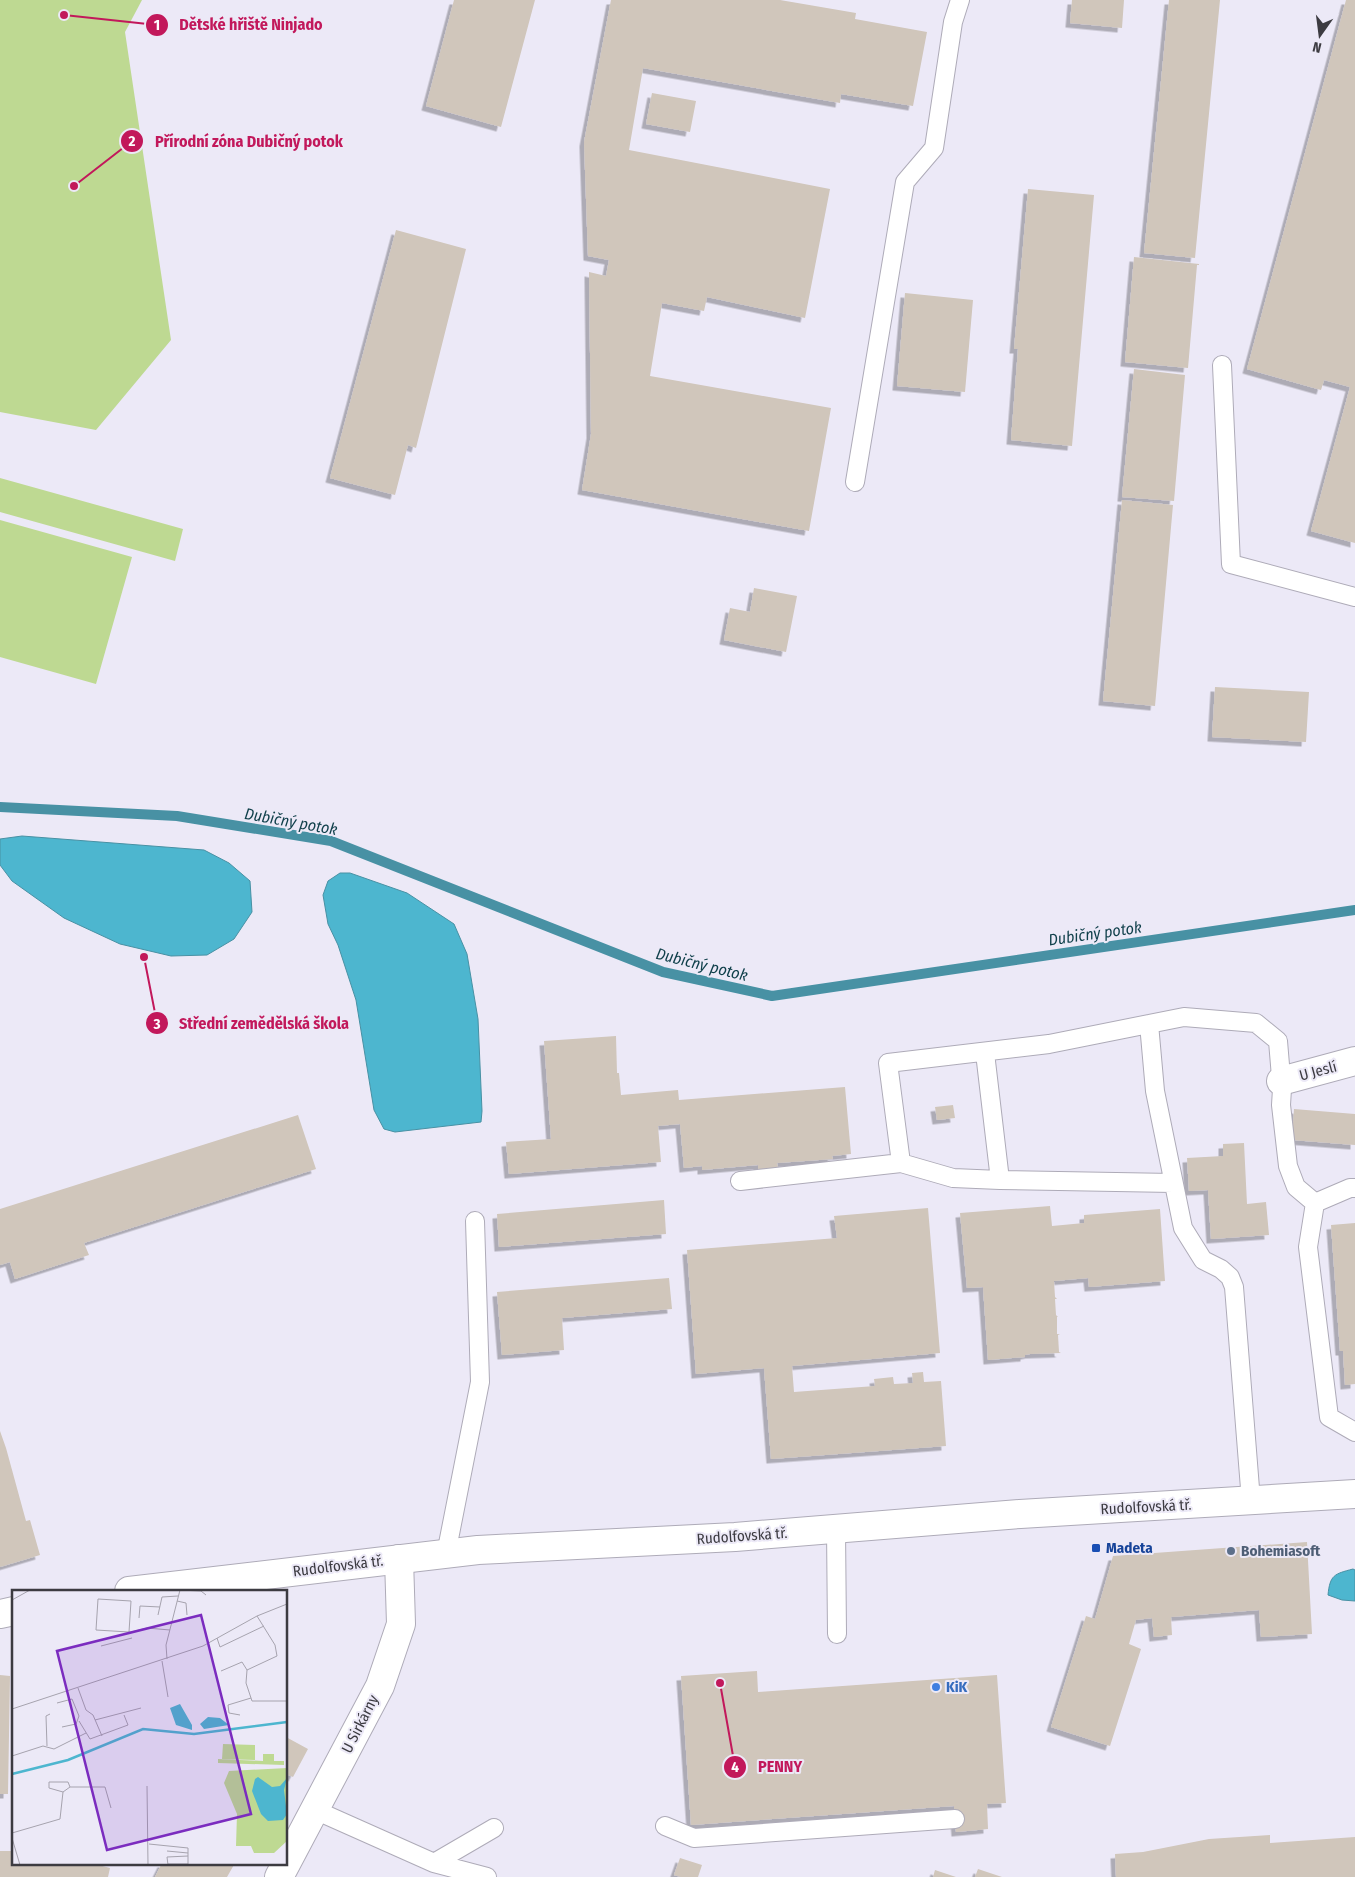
<svg xmlns="http://www.w3.org/2000/svg" width="1355" height="1877" viewBox="0 0 1355 1877" font-family="'Fira Sans Condensed',sans-serif">
  <style>
    .green { fill: #bed992 }
    .water { fill: #4db6cf; stroke: #4891a4 }
    .lines { fill: none; stroke-linecap: round; stroke-linejoin: round }
    .stream { stroke: #4891a4; stroke-width: 10 }
    .building { fill: #d0c6bb; filter: url(#shadow) }
    .lane-casing { stroke: #aeabb8; stroke-width: 20 }
    .street-casing { stroke: #aeabb8; stroke-width: 30 }
    .secondary-casing { stroke: #aeabb8; stroke-width: 30 }
    .lane { stroke: #fff; stroke-width: 18 }
    .street { stroke: #fff; stroke-width: 28 }
    .secondary { stroke: #fff; stroke-width: 28 }
    .transit-dot { fill: #1a4fb4; stroke: #ece9f7; stroke-width: 2 }
    .service-dot { fill: #5c6f8a; stroke: #ece9f7; stroke-width: 2 }
    .shop-dot { fill: #3f7fe0; stroke: #ece9f7; stroke-width: 2 }
    .labels { text-anchor: middle; stroke-width: 4; stroke-linejoin: round; paint-order: stroke }
    .street-label { font-size: 15px; fill: #3c3b41; stroke: #ece9f7 }
    .transit-label { font-size: 15px; font-weight: bold; fill: #164399; stroke: #ece9f7; text-anchor: start }
    .service-label { font-size: 15px; font-weight: bold; fill: #4e5e75; stroke: #ece9f7; text-anchor: start }
    .shop-label { font-size: 15px; font-weight: bold; fill: #366cbe; stroke: #ece9f7; text-anchor: start }
    .water-label { font-size: 16px; font-style: italic; fill: #0f3f4a; stroke: #ece9f7 }
    .inset-river { fill: none; stroke: #4db6cf; stroke-width: 2.5 }
    .inset-road { fill: none; stroke: #a6a3ae; stroke-width: 1 }
    .view { fill: #7b2cbf; fill-opacity: 0.15; stroke: #7b2cbf; stroke-width: 2.5 }
    .inset-edge { fill: none; stroke: #3c3b41; stroke-width: 2.5 }
    .leader { fill: none; stroke: #c2185b; stroke-width: 2 }
    .callout-dot { fill: #c2185b; stroke: #ece9f7; stroke-width: 2 }
    .mark-label { font-size: 15px; text-anchor: middle; font-weight: bold; fill: #fff }
    .callout-label { font-size: 16px; text-anchor: middle; font-weight: bold; fill: #c2185b; stroke: #ece9f7; stroke-width: 4; stroke-linejoin: round; paint-order: stroke }
  </style>
  <defs>
    <filter id="shadow"><feDropShadow dx="-4.5" dy="4.5" stdDeviation="0" flood-color="#0004"/></filter>
  </defs>
  <rect width="100%" height="100%" fill="#ece9f7"/>
  <path class="green" d="M0 0H142L125 32 171 340 96 430 0 412Z
    M0 478 183 529 175 561 0 512Z
    M0 520 132 557 96 684 0 657Z"/>
  <path class="water" d="M22 836 204 850 229 863 250 881 252 912 234 939 207 955 171 956 120 944 64 918 12 881 0 865V839Z
    M340 873H350L407 893 454 924 467 954 478 1019 482 1111 481 1122 395 1132 384 1129 374 1110 356 1000 338 945 328 924 323 895 328 881Z
    M1353 1569 1355 1570V1601L1342 1600 1328 1595C1330 1575 1334 1574 1353 1569Z"/>
  <g class="lines">
    <path class="stream" d="M0 807 177 816 331 841 663 972 772 996 1355 910"/>
  </g>
  <path class="building" d="M454 0H535L501 127 426 106Z
    M611 0H780L856 13 855 19 927 32 913 106 841 94 840 103 643 68 629 150 830 189 805 318 707 297 704 311 662 303 650 376 831 408 809 531 582 490 591 434 589 272 606 276 609 260 588 256 584 142Z
    M1072 0H1124L1122 28 1070 23Z
    M1169 0H1220L1195 258 1144 253Z
    M1346 0H1355V543L1311 531 1350 387 1324 380 1321 390 1247 369Z
    M652 93 696 101 690 132 646 124Z
    M1028 189 1094 195 1072 446 1011 440 1018 349H1014Z
    M396 230 466 249 416 448 408 445 395 495 330 478Z
    M1134 257 1199 264V265H1197L1188 368 1125 362Z
    M905 293 973 300 965 392 897 386Z
    M1134 369 1185 375 1174 501 1122 497Z
    M1122 500 1173 505 1155 706 1103 701Z
    M754 588 797 596 786 652 724 640 730 608 750 612Z
    M1215 687 1309 692 1306 742 1212 737Z
    M616 1036 617 1073H619L621 1095 678 1090 679 1100 845 1087 851 1154 832 1156 833 1159 777 1163 778 1168 758 1169V1165L702 1170V1166L684 1168 680 1124 658 1126 661 1162 509 1174 506 1142 551 1139 544 1041Z
    M953 1105 955 1118 937 1120 935 1107Z
    M1294 1109 1355 1114V1145L1292 1140Z
    M298 1115 316 1169 84 1243 89 1255 15 1279 10 1262 0 1265V1209Z
    M1244 1143 1247 1204 1266 1202 1269 1235 1211 1239 1208 1190 1189 1191 1187 1158 1223 1156V1144Z
    M664 1200 666 1234 499 1247 497 1214Z
    M1050 1206 1052 1226 1084 1223V1215L1160 1209 1165 1281 1089 1287 1088 1278 1054 1281 1055 1297 1057 1299H1055L1056 1315 1058 1317H1057V1334H1060L1058 1335 1059 1352 1061 1353 1030 1354 1025 1355V1357L988 1360 983 1287 967 1288 960 1213Z
    M928 1208 940 1353 792 1366 794 1392 875 1386 874 1379 893 1377 894 1384 913 1383 912 1373 923 1372 924 1382 941 1381 946 1446 771 1459 764 1368 696 1374 687 1250 837 1238 834 1216Z
    M1355 1223V1384L1345 1385 1343 1351H1340L1331 1225Z
    M669 1278 672 1309 562 1318 564 1350 502 1355 497 1292Z
    M0 1431 6 1448 26 1521 30 1520 40 1555 0 1567Z
    M1307 1542 1312 1634 1261 1637 1259 1610 1171 1617 1172 1635 1154 1637 1152 1618 1136 1620 1129 1644 1141 1649 1110 1746 1051 1727 1086 1616 1095 1619 1113 1556Z
    M757 1671 758 1692 997 1675 1006 1803 987 1804 988 1829 956 1832 954 1806 691 1825 681 1676Z
    M0 1675 10 1676 8 1794H0Z
    M286 1737 308 1749 293 1777 286 1774Z
    M1270 1835V1843L1355 1837V1877H1116L1115 1854 1143 1852 1209 1839Z
    M0 1851H14V1863H91L110 1868 108 1877H0Z
    M680 1858 702 1865 698 1877H681L674 1875Z
    M162 1863H235L227 1877H155Z
    M978 1869 1002 1877H975Z
    M935 1870 956 1877H933Z"/>
  <g class="lines">
    <defs>
      <path id="lane" d="M1222 365 1231 564 1355 597
        M855 482 905 182 934 148 953 22 960 0
        M1149 1024 1155 1091 1183 1228 1203 1260 1221 1269 1230 1277 1234 1287 1251 1501
        M985 1053 1000 1180
        M901 1163 888 1063 1049 1044 1184 1017 1256 1023 1278 1041 1282 1089 1281 1105 1288 1166 1296 1187 1315 1203
        M740 1181 901 1163 953 1178 1000 1180 1173 1183
        M1355 1188H1350L1315 1203 1308 1247 1329 1417 1355 1432
        M836 1529 837 1634
        M446 1554 480 1382 475 1221
        M315 1810 434 1863 487 1877
        M665 1826 694 1838 955 1819
        M434 1863 494 1828"/>
      <path id="street" d="M1281 1081 1355 1061
        M279 1877 380 1686 401 1624 399 1559"/>
      <path id="secondary" d="M129 1591 478 1550 735 1537 1020 1514 1355 1494
        M0 1614 14 1611"/>
    </defs>
    <use href="#lane" class="lane-casing"/>
    <use href="#street" class="street-casing"/>
    <use href="#secondary" class="secondary-casing"/>
    <use href="#lane" class="lane"/>
    <use href="#street" class="street"/>
    <use href="#secondary" class="secondary"/>
  </g>
  <rect class="transit-dot" x="1091" y="1543" width="10" height="10" rx="2.5"/>
  <circle class="service-dot" cx="1231" cy="1551" r="5"/>
  <circle class="shop-dot" cx="936" cy="1687" r="5"/>
  <g class="labels">
    <g class="street-label">
      <text transform="translate(1318 1071) rotate(-15)" y="5">U Jeslí</text>
      <text transform="translate(1146 1507) rotate(-3)" y="5">Rudolfovská tř.</text>
      <text transform="translate(742 1536) rotate(-4)" y="5">Rudolfovská tř.</text>
      <text transform="translate(338 1566) rotate(-7)" y="5">Rudolfovská tř.</text>
      <text transform="translate(360 1724) rotate(-63)" y="5">U Sirkárny</text>
    </g>
    <g class="transit-label">
      <text x="1106" y="1553">Madeta</text>
    </g>
    <g class="service-label">
      <text x="1241" y="1556">Bohemiasoft</text>
    </g>
    <g class="shop-label">
      <text x="946" y="1692">KiK</text>
    </g>
    <g class="water-label">
      <text transform="translate(291 821) rotate(10)" y="6">Dubičný potok</text>
      <text transform="translate(1095 933) rotate(-8)" y="6">Dubičný potok</text>
      <text transform="translate(702 964) rotate(14)" y="6">Dubičný potok</text>
    </g>
  </g>
  <g transform="translate(12 1590)">
    <rect width="275" height="275" fill="#ece9f7"/>
    <path d="M211 154 243 155V170L210 169ZM251 164H262V171H272V175L206 173V169L251 171ZM275 178V251L262 263H242L239 256H224L225 224 212 193 217 181Z" fill="#bed992"/>
    <path d="M168 114 180 135V140L164 135 158 118ZM196 127 208 128 217 135 192 139 188 134ZM246 187 260 197 268 196 275 188 272 200 275 224 271 230 256 231 249 224 240 201 243 189Z" fill="#4db6cf"/>
    <path class="inset-river" d="M0 184 56 170 131 139 182 144 275 132"/>
    <path class="inset-road" d="M168 0 189 1 194 5M0 10 18 0M165 11 174 13 175 25M146 25 150 7 166 6M127 28 128 16 148 17M117 42 119 11 86 9 84 40 117 42H119L135 38 158 40M205 48 208 57 252 36M89 56 120 48M155 69 154 55 168 0M150 71 156 107M235 80 234 93 240 111H275M209 81 230 72 235 80 265 66 263 55 245 26M66 98 74 120 81 125 90 146M45 113 60 109 67 126 64 134 50 137M0 119 191 56 245 26 275 14M228 125 217 123 216 115 239 108M83 130 129 118M67 131 78 149 116 135 112 125M35 156 34 126 38 124M0 166 31 156 42 159 74 143M135 196 136 275M51 202 37 198V192H56L58 197M0 243 48 229 51 202 58 197H93L99 218M0 248 8 275M137 254 176 258V275M155 261 176 263M156 274H176M156 275 155 267 176 266"/>
    <path class="view" d="M189 25 239 224 95 260 45 61Z"/>
    <rect width="275" height="275" class="inset-edge"/>
  </g>
  <path class="leader" d="M64 15L157 25M74 186L132 141M144 957L157 1023M720 1683L735 1767"/>
  <g class="callout-dot">
    <circle cx="64" cy="15" r="5"/>
    <circle cx="74" cy="186" r="5"/>
    <circle cx="144" cy="957" r="5"/>
    <circle cx="720" cy="1683" r="5"/>
    <circle cx="157" cy="25" r="12"/>
    <circle cx="132" cy="141" r="12"/>
    <circle cx="157" cy="1023" r="12"/>
    <circle cx="735" cy="1767" r="12"/>
  </g>
  <g class="mark-label">
    <text x="157" y="30">1</text>
    <text x="132" y="146">2</text>
    <text x="157" y="1029">3</text>
    <text x="735" y="1772">4</text>
  </g>
  <g class="callout-label">
    <text x="251" y="30">Dětské hřiště Ninjado</text>
    <text x="249" y="147">Přírodní zóna Dubičný potok</text>
    <text x="264" y="1029">Střední zemědělská škola</text>
    <text x="780" y="1772">PENNY</text>
  </g>
  <g transform="translate(1320 35) rotate(194)" stroke="#ece9f7" stroke-width="4" paint-order="stroke">
  <path d="M0-4L9 19L0 12L-9 19Z" fill="#3c3b41"/>
  <text y="-8" font-size="14" font-weight="bold" text-anchor="middle" fill="#3c3b41">N</text>
  </g>
</svg>
